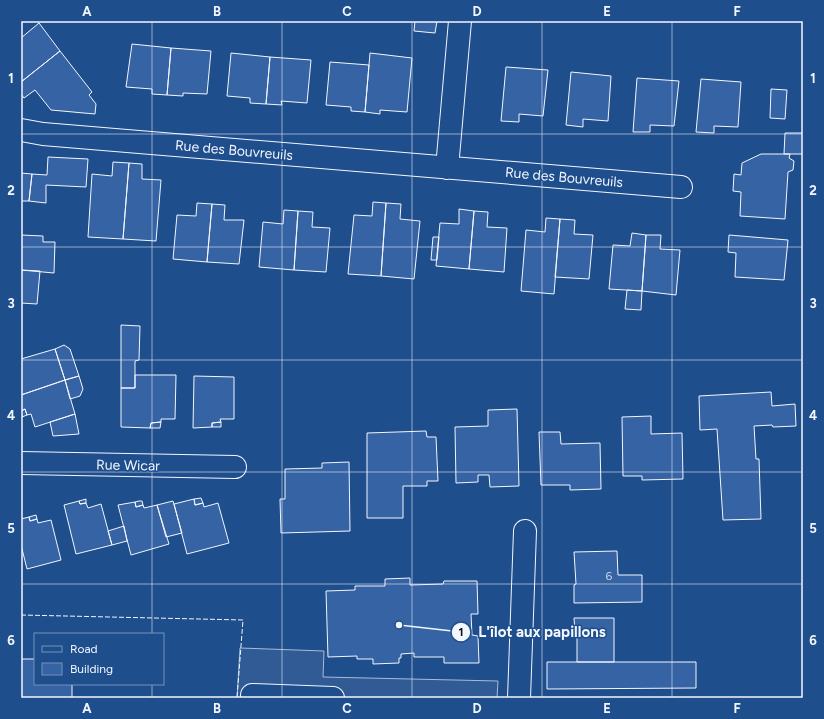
<svg xmlns="http://www.w3.org/2000/svg" width="824" height="719" viewBox="0 0 824 719" font-family="Figtree,sans-serif">
  <style>
    .parking { fill: #305b95; stroke: #a8bbd7 }
    .building { fill: #3563a3; stroke: #f2f6ff }
    .lines { fill: none; stroke-linecap: round; stroke-linejoin: round }
    .minor-casing { stroke: #f2f6ff; stroke-width: 24 }
    .minor { stroke: #1f4e8c; stroke-width: 22 }
    .fence { stroke: #f2f6ff; stroke-width: 1; stroke-dasharray: 5 2; stroke-linecap: butt }
    .grid { fill: none; stroke: #f2f6ff; stroke-width: 1; stroke-opacity: 0.55 }
    .labels { text-anchor: middle; stroke-width: 3; stroke-linejoin: round; paint-order: stroke }
    .number-label { font-size: 12px; fill: #c3d1e8 }
    .street-label { font-size: 14px; fill: #f2f6ff; stroke: #1f4e8c }
    .leader { fill: none; stroke: #f2f6ff; stroke-width: 1.5 }
    .callout-dot { fill: #f2f6ff; stroke: #1f4e8c; stroke-width: 1.5 }
    .mark-label { font-size: 12px; text-anchor: middle; font-weight: bold; fill: #111 }
    .callout-label { font-size: 15px; text-anchor: middle; font-weight: bold; fill: #f2f6ff; stroke: #1f4e8c; stroke-width: 3; stroke-linejoin: round; paint-order: stroke }
    .neatline { fill: none; stroke: #f2f6ff; stroke-width: 1.5 }
    .grid-label { font-size: 13px; text-anchor: middle; font-weight: bold; fill: #f2f6ff }
  </style>
  <rect width="100%" height="100%" fill="#1f4e8c"/>
  <path class="parking" d="M240 648 324 651 323 677 498 681 497 698H237Z"/>
  <path class="building" d="M415 21H437L435 33 414 31Z
    M39 23 60 51 21 82V38Z
    M132 44 171 48 167 95 152 94V89L126 87Z
    M171 48 211 51 207 94 183 93V96L167 95Z
    M60 51 92 92 89 95 96 104 95 114 51 110 35 90 24 98 21 94V82Z
    M231 53 270 57 266 104 250 103V98L227 96Z
    M370 53 412 58 407 112 380 110V114L365 112Z
    M270 57 311 60 307 103 281 101 282 105 266 104Z
    M330 62 369 65 365 112 351 111V107L326 105Z
    M506 67 548 70 543 116 519 114V122L501 121Z
    M571 72 611 76 608 121 583 119V127L566 125Z
    M637 78 679 81 674 126 650 125V132H633Z
    M701 79 741 82 738 127 714 126V133L696 132Z
    M771 89 787 90 785 119 770 118Z
    M785 133H803V154H784Z
    M761 154H790L789 158 794 161 793 170 788 172 785 219 740 216 741 192 733 191 734 174 741 175 742 163Z
    M48 157 88 159 86 187 46 185V203L29 201 32 174 47 175Z
    M113 162 129 163 123 239 88 237 92 174 112 176Z
    M129 163 142 164V179L161 180 156 241 123 239Z
    M21 173 32 174 29 201H21Z
    M373 202 386 203 381 276 348 274 354 215 372 216Z
    M197 203 212 204 207 262 173 259 177 215 196 216Z
    M386 203 401 204 400 219 420 221 414 279 381 276Z
    M212 204 225 205 224 220H244L239 264 207 262Z
    M459 209 474 211 469 269 436 266 440 223 459 224Z
    M284 210 298 211 294 270 259 267 263 222 283 224Z
    M298 211 313 212 312 227 330 228 326 272 294 270Z
    M474 211 488 212 487 227 507 228 504 272 469 269Z
    M546 218 560 219 554 294 521 291 526 230 545 232Z
    M560 219 575 220 574 234 593 235 589 279 555 277Z
    M632 233 646 235 642 291 609 289 613 245 630 246Z
    M21 235 43 236V242H55L54 273 21 270Z
    M646 235H661L660 249 680 250 676 295 642 291Z
    M729 235 788 240 784 280 735 277 736 253 728 252Z
    M433 237H439L437 260H431Z
    M21 270 40 271 37 304 21 303Z
    M627 290 642 291 641 310 625 309Z
    M121 325 140 326 139 360 135 361V388H121Z
    M64 345 70 349 79 376 65 380 55 349Z
    M55 349 65 380 21 395V359Z
    M135 375H176L175 419H161V422L151 423 150 428 121 427V388H135Z
    M79 376 83 389 80 396 70 399 65 380Z
    M194 376 234 377V419H220L221 422 212 423V427L193 428Z
    M65 380 75 414 35 427 31 414 27 415 25 409 21 411V395Z
    M771 392 772 406 795 404 796 426 773 427 772 425 754 426 756 459H759L761 519 723 520 717 429 700 430 699 396Z
    M25 409 27 415 22 417 21 411Z
    M517 409 519 486 490 487 489 475H478V482L456 483 455 427 488 426V410Z
    M75 414 79 434 53 436 50 422Z
    M651 416V434L682 433 683 479 642 480V476H623L622 417Z
    M161 422 160 428H150L151 423Z
    M221 422V427H212V423Z
    M426 431 427 437H436L438 481H427V486H403V518H367V433Z
    M539 432H560L561 444 600 443 601 489 570 490V485H541Z
    M349 462 350 531 281 533 280 499H285V469L322 468V463Z
    M201 498 203 503 195 505 194 499Z
    M86 499V503L80 504 79 501Z
    M194 499 195 505 203 503 204 507 218 503 229 543 187 554 174 504Z
    M79 501 80 504 86 503 88 508 101 504 112 545 76 554 64 505Z
    M139 501H142L143 505 136 507 135 502Z
    M173 501 182 533 166 537 157 505Z
    M135 502 136 507 143 505 144 508 157 505 169 544 131 555 118 505Z
    M36 515 37 519 30 521 29 517Z
    M29 517 30 521 37 519 38 523 51 520 61 560 27 569 21 545V519Z
    M124 526 127 541 112 545 108 531Z
    M617 551 618 575H642V602L574 603V585L576 584 574 552Z
    M410 578V585L443 584 444 581H477L478 614H471L472 635 478 636 479 663H444V657H414V653L401 654V658H399V663L373 664V659H357V656L328 657 326 591 355 590V586H385V579Z
    M574 618H614V662H577V632H575Z
    M21 659H35V684H72V698H21Z
    M547 662H696V688L547 689Z"/>
  <g class="lines">
    <defs>
      <path id="minor" d="M21 130 43 134 681 187
        M447 168 460 21
        M21 463 235 467
        M252 695 333 698
        M519 698 525 531"/>
    </defs>
    <use href="#minor" class="minor-casing"/>
    <use href="#minor" class="minor"/>
    <path class="fence" d="M21 615 243 620 237 698"/>
  </g>
  <path class="grid" d="M152 21V634M282 21V698M412 21V698M542 21V698M672 21V698M21 134H803M21 247H803M21 360H803M21 472H803M21 584H803M152 684V698"/>
  <g class="labels">
    <g class="number-label">
      <text x="609" y="580">6</text>
    </g>
    <g class="street-label">
      <text transform="translate(234 150) rotate(5)" y="5">Rue des Bouvreuils</text>
      <text transform="translate(564 177) rotate(5)" y="5">Rue des Bouvreuils</text>
      <text transform="translate(128 465) rotate(1)" y="5">Rue Wicar</text>
    </g>
  </g>
  <path class="leader" d="M399 625L461 632"/>
  <g class="callout-dot">
    <circle cx="399" cy="625" r="4"/>
    <circle cx="461" cy="632" r="10"/>
  </g>
  <g class="mark-label">
    <text x="461" y="636">1</text>
  </g>
  <g class="callout-label">
    <text x="542" y="637">L'îlot aux papillons</text>
  </g>
  <rect width="824" height="719" fill="none" stroke="#1f4e8c" stroke-width="44"/>
  <rect x="34" y="633" width="130" height="52" fill="#1f4e8c" stroke="#7391ba"/>
  <rect x="42" y="646" width="20" height="6" fill="#1f4e8c" stroke="#7391ba"/>
  <text x="70" y="653" font-size="12" fill="#f2f6ff">Road</text>
  <rect x="42" y="663" width="20" height="12" fill="#3563a3" stroke="#7391ba"/>
  <text x="70" y="673" font-size="12" fill="#f2f6ff">Building</text>
  <rect x="22" y="22" width="780" height="675" class="neatline"/>
  <g class="grid-label">
    <text x="87" y="16">A</text>
    <text x="217" y="16">B</text>
    <text x="347" y="16">C</text>
    <text x="477" y="16">D</text>
    <text x="607" y="16">E</text>
    <text x="737" y="16">F</text>
    <text x="11" y="83">1</text>
    <text x="813" y="83">1</text>
    <text x="11" y="195">2</text>
    <text x="813" y="195">2</text>
    <text x="11" y="308">3</text>
    <text x="813" y="308">3</text>
    <text x="11" y="420">4</text>
    <text x="813" y="420">4</text>
    <text x="11" y="533">5</text>
    <text x="813" y="533">5</text>
    <text x="11" y="645">6</text>
    <text x="813" y="645">6</text>
    <text x="87" y="713">A</text>
    <text x="217" y="713">B</text>
    <text x="347" y="713">C</text>
    <text x="477" y="713">D</text>
    <text x="607" y="713">E</text>
    <text x="737" y="713">F</text>
  </g>
</svg>
